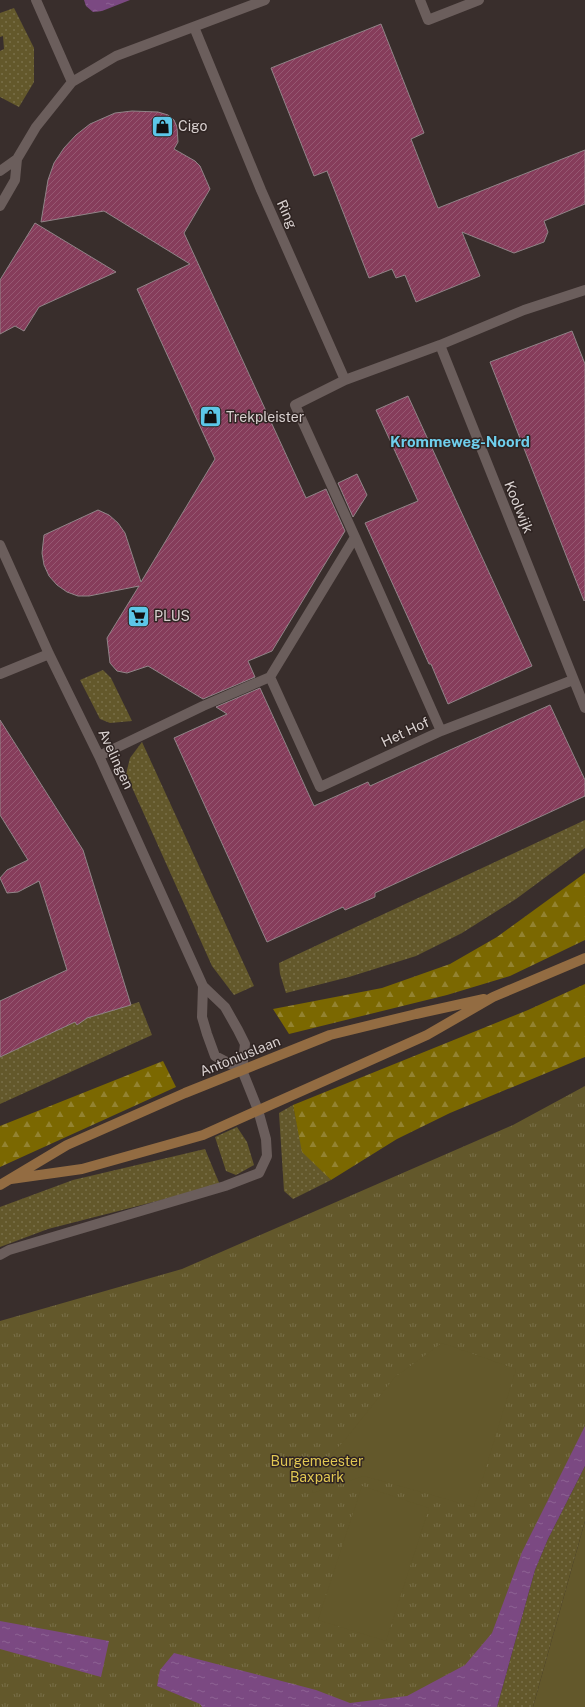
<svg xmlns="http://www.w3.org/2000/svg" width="585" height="1707" viewBox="0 0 585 1707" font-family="'Public Sans',sans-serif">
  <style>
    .grass { fill: url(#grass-dots) }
    .forest { fill: url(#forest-firs) }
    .park { fill: url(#park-tufts) }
    .pitch { fill: #63582b }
    .water { fill: url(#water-ripples) }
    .building { fill: url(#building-hatch); stroke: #918488 }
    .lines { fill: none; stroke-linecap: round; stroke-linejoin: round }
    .lane { stroke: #6b5e5c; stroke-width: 10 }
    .street { stroke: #6b5e5c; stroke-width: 10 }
    .secondary { stroke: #936c42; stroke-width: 10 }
    .labels { text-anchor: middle; stroke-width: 3; stroke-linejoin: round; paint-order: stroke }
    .poi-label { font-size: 14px; fill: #d9d1d0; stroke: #2f2422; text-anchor: start }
    .street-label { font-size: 14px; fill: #d9d1d0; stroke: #2f2422 }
    .park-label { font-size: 14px; fill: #e1c753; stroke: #2f2422 }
    .neighbourhood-label { font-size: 15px; font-weight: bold; fill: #6fcfed; stroke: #2f2422 }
  </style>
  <defs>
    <pattern id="grass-dots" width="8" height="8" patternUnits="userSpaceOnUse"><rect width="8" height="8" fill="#63582b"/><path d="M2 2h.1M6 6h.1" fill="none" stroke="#796f49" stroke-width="1.8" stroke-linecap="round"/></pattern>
    <pattern id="forest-firs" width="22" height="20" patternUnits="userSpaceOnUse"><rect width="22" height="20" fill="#7b6801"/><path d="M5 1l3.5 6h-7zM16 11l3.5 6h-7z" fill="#938331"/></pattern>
    <pattern id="park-tufts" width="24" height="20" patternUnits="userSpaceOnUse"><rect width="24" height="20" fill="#63582b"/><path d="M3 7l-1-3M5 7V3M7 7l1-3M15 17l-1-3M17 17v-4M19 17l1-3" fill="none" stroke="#796f49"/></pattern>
    <pattern id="water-ripples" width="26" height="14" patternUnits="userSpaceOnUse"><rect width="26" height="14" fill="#7b4982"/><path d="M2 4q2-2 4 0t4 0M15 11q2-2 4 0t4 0" fill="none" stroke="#8d6293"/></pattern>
    <pattern id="building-hatch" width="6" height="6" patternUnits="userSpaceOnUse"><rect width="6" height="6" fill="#863d5b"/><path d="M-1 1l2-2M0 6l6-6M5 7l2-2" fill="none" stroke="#965872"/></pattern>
  </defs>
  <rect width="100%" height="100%" fill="#392e2c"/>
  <path class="grass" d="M14 8 34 48V82L19 107 0 97V51L4 49 3 36 0 37V13Z
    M103 670 111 678 132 721 110 723 100 719 80 680Z
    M142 742 254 986 234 995 212 966 126 774 130 758Z
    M585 820V848L516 899 462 933 416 956 349 977 286 993 280 974 279 963Z
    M139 1002 152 1035 0 1104V1057L75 1022 77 1025 79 1024 78 1021Z
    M293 1105 303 1152 331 1180 293 1199 284 1191 279 1113Z
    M237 1127 247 1142 254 1165 236 1175 226 1171 215 1137Z
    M205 1149 220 1185 48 1229 0 1247V1207L73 1180Z
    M585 1466V1521L533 1707H497L535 1570 548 1539Z"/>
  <path class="forest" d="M585 873V940L510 976 447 995 289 1034 273 1009 382 988 450 964 497 937Z
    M585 984V1057L450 1113 397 1139 331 1180 302 1152 293 1105 528 1010Z
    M163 1061 176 1087 0 1167V1126Z"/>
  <path class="park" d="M585 1086V1435L479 1707H0V1321L182 1269 513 1125Z"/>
  <path class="pitch" d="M442 1343 516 1369 474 1507 364 1476 313 1493 305 1472 318 1468 344 1441 395 1377Z
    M362 1486 429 1508 386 1641 318 1620Z
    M585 1521V1707H533Z"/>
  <path class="water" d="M84 0H130L102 11 93 12 86 6Z
    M585 1426V1466L548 1539 535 1570 497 1707H202L200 1704 157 1686 160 1670 174 1653 316 1690 350 1703 407 1696 465 1665 492 1633 522 1552Z
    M0 1621 109 1641 101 1677 0 1649Z"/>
  <path class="building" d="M381 24 424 133 411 139 438 208 585 150V204L544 221 548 232 544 242 514 253 462 232 480 276 416 302 405 275 396 278 392 269 369 278 327 171 314 176 271 68Z
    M132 111 158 112 168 115 174 120 177 127 178 142 174 149 195 161 200 166 210 189 184 233 306 498 326 489 345 531 272 651 248 661 255 677 203 699 148 666 127 673 117 671 110 663 107 638 139 586 89 596H78L67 592 57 585 49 576 44 565 42 553 44 535 98 510 109 515 118 523 125 533 141 582 215 459 137 289 190 264 104 211 41 222 48 180 54 163 64 148 76 135 90 124 115 113Z
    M35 223 116 272 39 307 24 331 15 326 0 334V280Z
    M572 331 585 364V600L584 601 490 362Z
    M408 396 532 666 448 704 431 664H429L365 523 418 501 376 410Z
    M357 474 367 495 353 517 338 483Z
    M260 688 314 806 368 782 370 786 550 705 585 780V796L375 893V897L345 910 343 907 267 942 174 738 227 714 216 707Z
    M0 720 83 850 131 1005 87 1018 77 1025 75 1022 0 1057V1001L67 970 39 881 18 892 7 893 0 878 7 870 28 860 0 815Z"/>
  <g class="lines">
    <path class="lane" d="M420 0 428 20 479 0
      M0 1255 9 1250 225 1186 259 1173 267 1156 266 1139 258 1110"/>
    <path class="street" d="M36 0 72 82
      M194 27 261 190 345 380 440 345 524 310 585 290
      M0 171 17 159
      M0 206 15 180 17 159 36 127 72 82 116 56 265 0
      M440 345 585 708
      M0 545 49 654 99 756 203 986 225 1007 238 1030 245 1044 242 1070 258 1110
      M0 674 49 654
      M270 677 320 787 441 731 355 537
      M441 731 573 680
      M99 756 203 706 270 677 355 537 295 405 345 380
      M203 986 202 1017 207 1034 215 1056 242 1070"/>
    <path class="secondary" d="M11 1179 82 1169 203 1135 427 1035 493 997 585 958
      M0 1185 67 1145 185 1093 330 1035 416 1014 484 999"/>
  </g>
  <defs>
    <symbol id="shop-square" viewBox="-11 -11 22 22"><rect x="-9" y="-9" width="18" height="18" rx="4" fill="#5cc7e8" stroke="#2f2422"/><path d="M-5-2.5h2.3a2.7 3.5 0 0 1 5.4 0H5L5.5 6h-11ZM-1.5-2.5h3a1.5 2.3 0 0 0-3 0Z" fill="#111"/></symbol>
    <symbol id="supermarket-square" viewBox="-11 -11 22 22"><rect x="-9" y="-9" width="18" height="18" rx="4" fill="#5cc7e8" stroke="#2f2422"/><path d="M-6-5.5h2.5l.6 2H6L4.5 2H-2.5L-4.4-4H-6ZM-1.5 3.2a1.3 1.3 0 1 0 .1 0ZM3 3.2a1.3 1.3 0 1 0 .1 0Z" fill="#111"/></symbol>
  </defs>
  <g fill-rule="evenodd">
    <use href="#shop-square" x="150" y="114" width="25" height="25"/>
    <use href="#shop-square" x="198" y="404" width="25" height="25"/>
    <use href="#supermarket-square" x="126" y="604" width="25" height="25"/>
  </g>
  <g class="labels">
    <g class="poi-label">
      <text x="178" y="131">Cigo</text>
      <text x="226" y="422">Trekpleister</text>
      <text x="154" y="621">PLUS</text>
    </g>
    <g class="street-label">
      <text transform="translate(287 214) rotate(66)" y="5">Ring</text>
      <text transform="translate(519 507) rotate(68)" y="5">Koolwijk</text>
      <text transform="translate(405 732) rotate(-25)" y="5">Het Hof</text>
      <text transform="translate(116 759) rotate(65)" y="5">Avelingen</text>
      <text transform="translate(240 1056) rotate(-22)" y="5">Antoniuslaan</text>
    </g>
    <g class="park-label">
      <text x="317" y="1466">Burgemeester<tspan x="317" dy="16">Baxpark</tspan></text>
    </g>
    <g class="neighbourhood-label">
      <text x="460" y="447">Krommeweg-Noord</text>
    </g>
  </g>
</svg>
